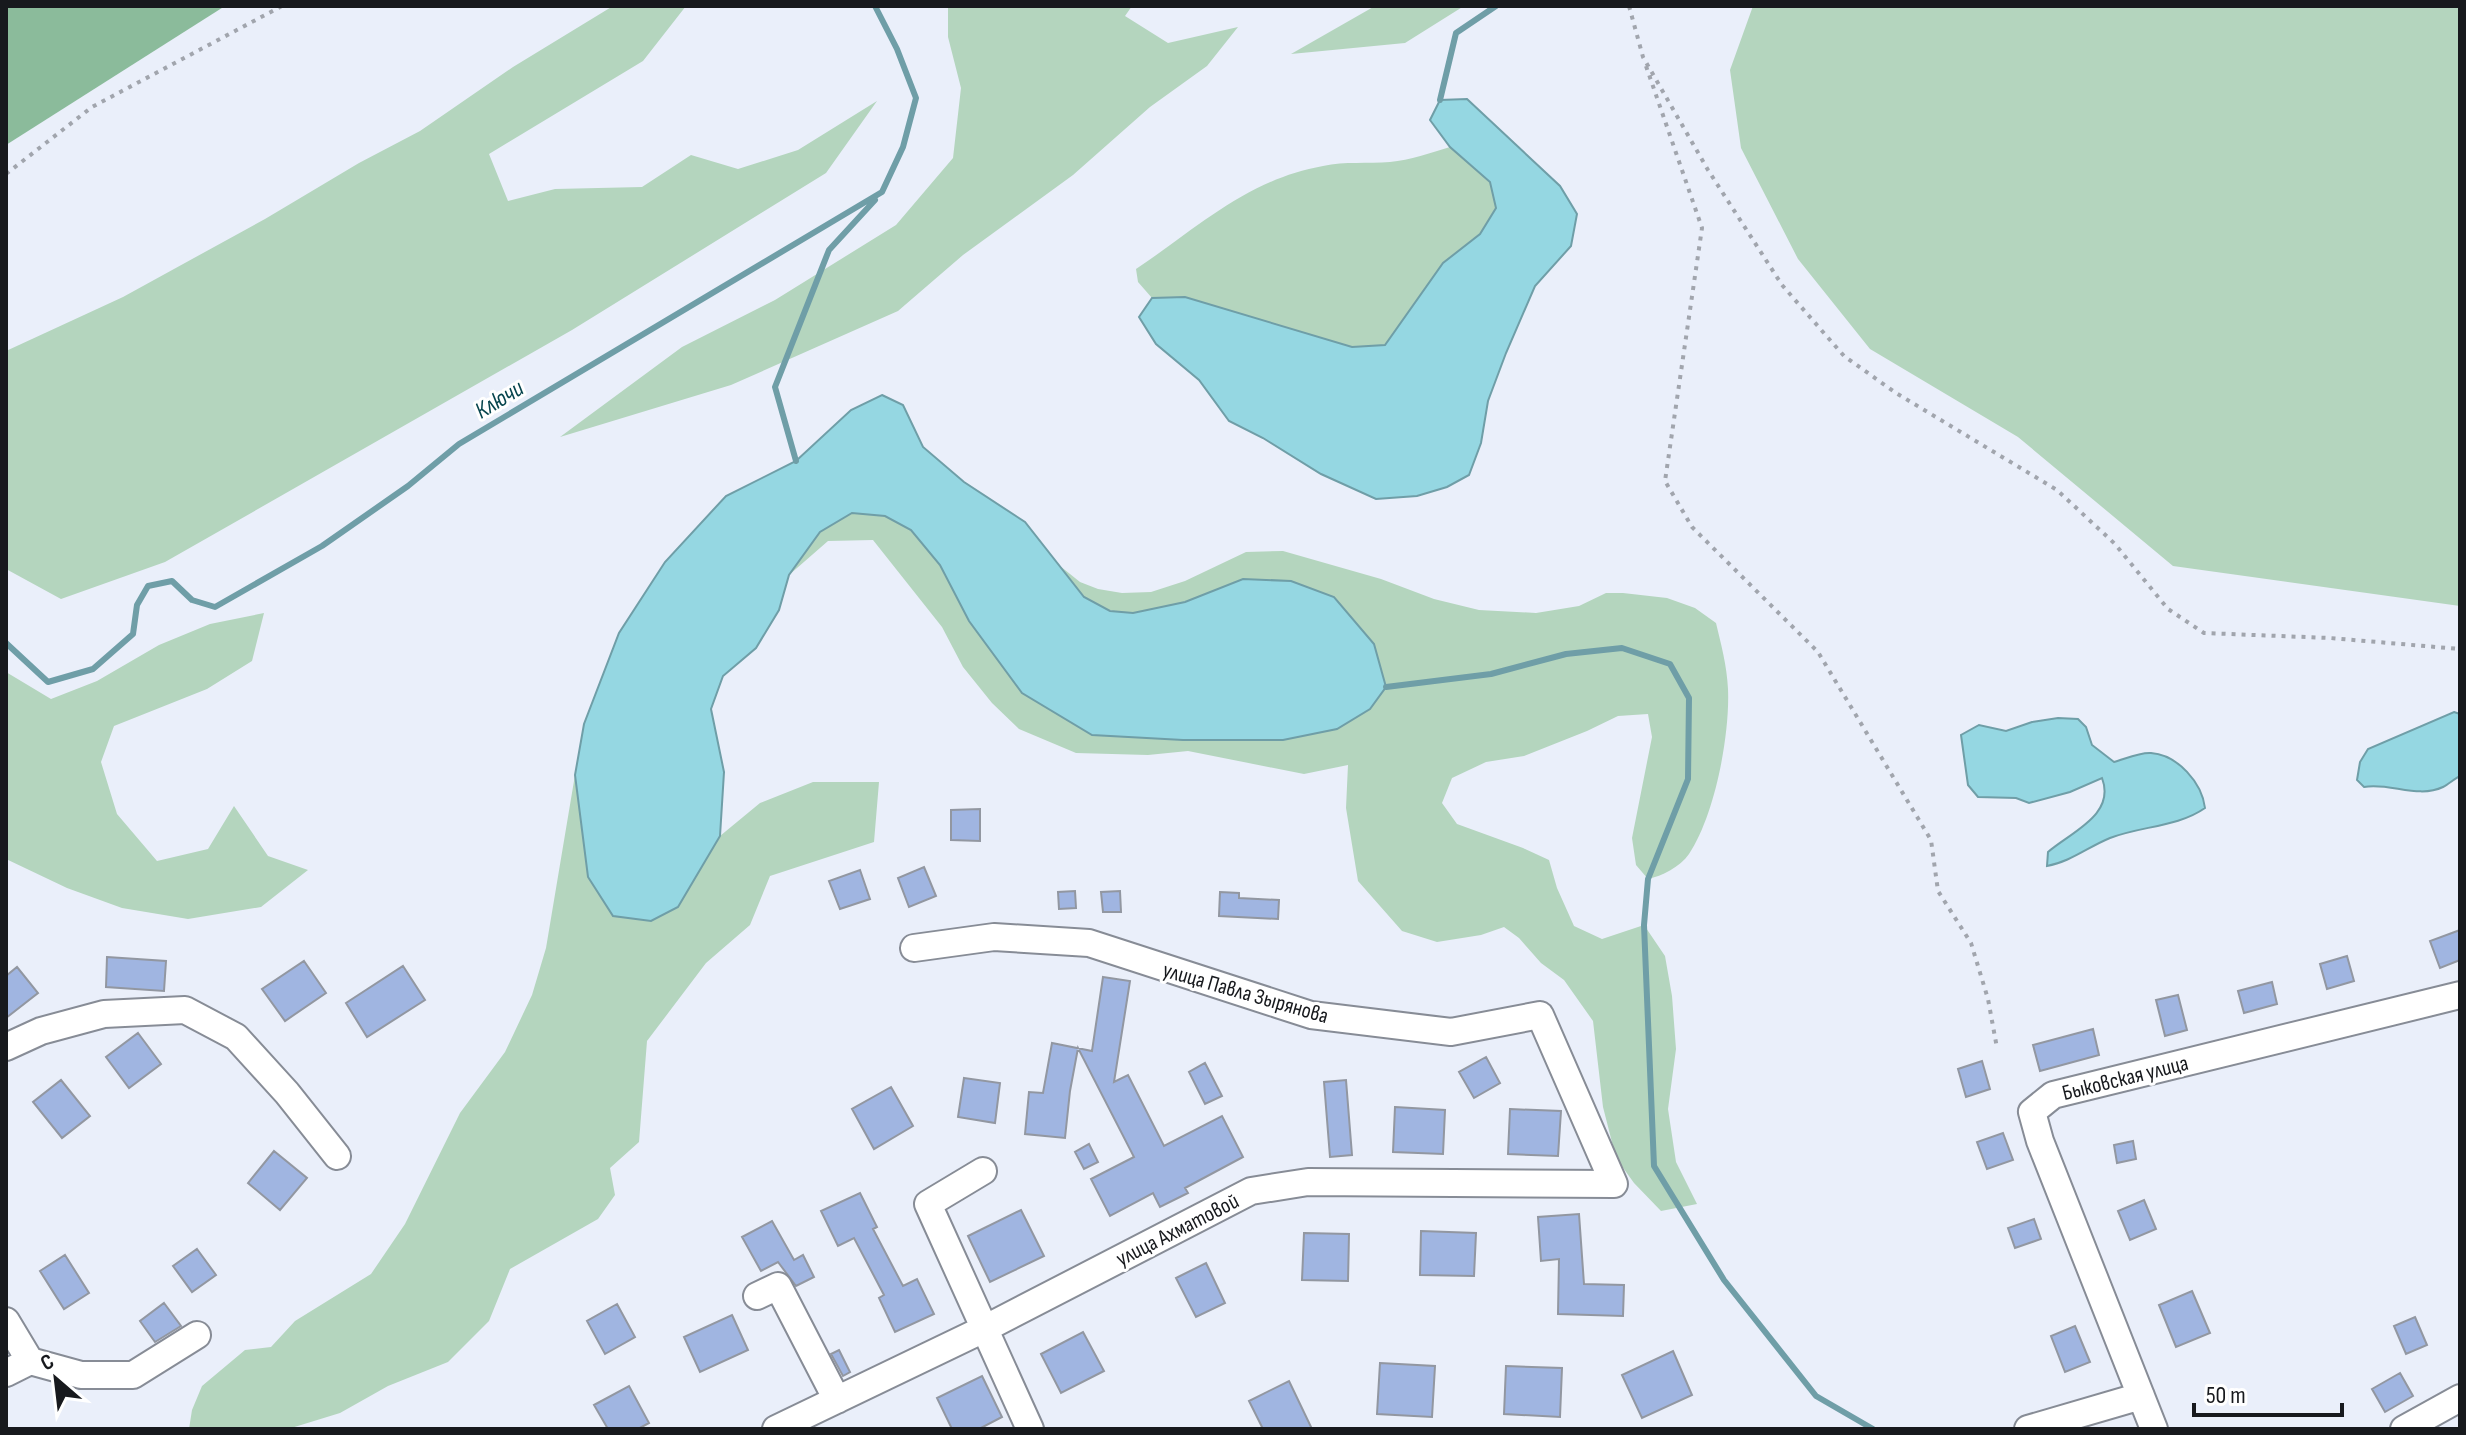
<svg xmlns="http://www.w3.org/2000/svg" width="2466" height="1435" viewBox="0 0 2466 1435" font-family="'Sofia Sans Condensed',sans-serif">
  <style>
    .green { fill: #b4d5be }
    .forest { fill: #8bbb9b }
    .water { fill: #95d7e2; stroke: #6f9ea7; stroke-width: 2 }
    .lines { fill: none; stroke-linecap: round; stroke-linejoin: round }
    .stream { stroke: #6f9ea7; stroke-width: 6 }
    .building { fill: #a0b5e1; stroke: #9297a1; stroke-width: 2 }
    .minor-casing { stroke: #878c96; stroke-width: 30 }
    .path { stroke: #a1a5ad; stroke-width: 4; stroke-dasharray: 4 6; stroke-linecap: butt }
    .minor { stroke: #fff; stroke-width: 26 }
    .labels { text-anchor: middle; stroke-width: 6; stroke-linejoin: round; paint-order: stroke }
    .street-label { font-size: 22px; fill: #17191d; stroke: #fff }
    .water-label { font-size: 24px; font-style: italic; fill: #06444d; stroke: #fff }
  </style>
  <rect width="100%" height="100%" fill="#eaeffa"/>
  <path class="green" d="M613 6H686L643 61 489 154 508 201 555 189 642 187 691 155 738 169 798 150 877 101 826 173 572 330 165 562 61 599 6 569V351L123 297 265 219 359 163 420 131 513 67Z
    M948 6H1132L1125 16 1168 43 1238 27 1207 66 1150 107 1073 175 963 255 898 311 731 385 560 437 682 347 775 300 896 225 953 158 961 88 948 37Z
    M1375 6H1464L1405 43 1291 54Z
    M1753 6H2460V606L2173 566 2018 437 1870 349 1798 259 1741 148 1730 70Z
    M1450 147 1490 182 1496 208 1480 234 1443 263 1385 345 1352 347 1185 297 1152 298 1138 282 1136 269C1199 227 1246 180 1323 166 1345 161 1368 164 1390 162 1410 160 1431 153 1450 147Z
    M852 513 885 516 911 530 940 565 969 621 1093 735 1183 740H1283L1243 579C1200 596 1123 634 1083 596 1072 586 1064 573 1055 562L1080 582 1098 589 1122 593 1151 592 1185 581 1246 552 1283 551 1381 579 1434 599 1479 610 1536 613 1579 606 1606 593H1623L1667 598 1695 608 1716 623C1721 644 1727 666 1728 689 1730 735 1715 815 1689 854 1680 867 1662 876 1648 879L1636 865 1632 838 1652 737 1648 714 1618 716 1587 731 1524 756 1486 762 1452 778 1442 803 1457 824 1523 848 1549 860 1557 888 1574 926 1602 939 1644 925 1665 956 1672 996 1676 1049 1668 1109 1676 1162 1697 1204 1661 1211 1634 1183 1616 1158 1603 1107 1593 1021 1564 980 1541 963 1519 938 1504 927 1481 935 1437 942 1402 931 1358 881 1346 808 1348 765 1304 774 1188 751 1148 755 1076 753 1019 729 992 703 963 667 942 627 873 540 828 541 789 575 820 532Z
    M264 613 252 661 207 689 114 726 101 762 117 814 157 861 208 849 234 806 268 856 308 870 261 907 188 919 122 908 67 888 6 859V672L51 699 97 681 159 645 210 624Z
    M575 775 589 877 678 907 720 836 760 803 813 782H879L874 842 770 876 750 925 706 963 647 1041 639 1142 610 1168 615 1195 598 1219 510 1269 489 1321 448 1362 388 1386 340 1413 288 1429H189L192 1410 202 1386 245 1350 271 1347 295 1321 371 1274 405 1224 460 1113 505 1052 532 995 546 948Z"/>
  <path class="forest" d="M6 6H225L6 145Z"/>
  <path class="water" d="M1467 99 1560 186 1577 214 1571 246 1535 286 1506 353 1488 401 1481 443 1469 475 1447 487 1417 496 1376 499 1321 474 1263 438 1229 421 1199 380 1156 344 1139 317 1152 298 1185 297 1352 347 1385 345 1443 263 1480 234 1496 208 1490 182 1450 147 1430 120 1440 100Z
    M882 395 903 405 923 447 964 482 1025 522 1084 597 1110 611 1133 613 1185 602 1243 579 1291 581 1334 597 1374 644 1386 687 1370 709 1337 729 1283 740H1183L1092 735 1022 693 969 621 940 565 911 530 885 516 852 513 820 532 789 575 779 610 756 648 723 676 711 709 724 772 720 836 678 907 651 921 613 916 588 877 575 775 584 724 619 633 665 562 726 496 796 461 851 410Z
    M2454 712 2460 714V776C2454 779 2449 784 2443 787 2418 799 2389 782 2364 787L2357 780 2360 762 2368 749Z
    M2058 718 2078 719 2086 727 2092 745 2114 762C2125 759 2140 752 2151 753 2178 755 2202 783 2205 808 2178 827 2141 826 2110 838 2088 847 2070 862 2047 866L2048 852C2071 832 2116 815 2102 778L2070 792 2029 803 2016 798 1978 797 1968 785 1961 735 1979 725 2006 731 2032 722Z"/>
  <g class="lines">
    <path class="stream" d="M1440 100 1456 33 1496 6
      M796 461 775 387 829 250 875 200
      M6 643 48 682 93 669 133 634 137 605 148 586 172 581 192 600 215 607 322 546 408 486 459 444 882 192 903 147 916 98 897 49 875 6
      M1386 687 1491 674 1566 654 1622 648 1670 664 1689 698 1688 779 1648 879 1644 925 1654 1166 1724 1280 1816 1396 1873 1429"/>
  </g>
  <path class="building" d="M980 809V841L951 840V810Z
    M924 867 936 896 909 907 898 878Z
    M860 870 870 899 840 909 829 881Z
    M1075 891 1076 908 1059 909 1058 892Z
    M1120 891 1121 912H1103L1101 892Z
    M1220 892 1239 893V898L1279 900 1278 919 1219 916Z
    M2460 930V960L2440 968 2430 941Z
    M2347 956 2354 981 2327 989 2320 964Z
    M107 957 166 961 164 991 106 987Z
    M304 961 326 993 285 1021 262 989Z
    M403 966 425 1000 367 1037 346 1003Z
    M17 967 38 993 6 1018V976Z
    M1103 977 1130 981 1114 1082 1128 1075 1164 1146 1222 1116 1243 1157 1185 1188 1188 1193 1160 1207 1153 1193 1110 1216 1091 1179 1134 1157 1078 1048 1070 1091 1065 1138 1025 1134 1029 1092 1043 1093 1052 1043 1092 1051Z
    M2272 982 2277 1004 2244 1013 2238 991Z
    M2178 995 2187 1030 2165 1036 2156 1000Z
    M2093 1029 2099 1055 2040 1071 2033 1045Z
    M138 1033 161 1064 129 1088 106 1057Z
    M1486 1057 1500 1083 1474 1098 1459 1072Z
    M1982 1061 1990 1089 1966 1097 1958 1069Z
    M1205 1063 1222 1096 1205 1104 1189 1072Z
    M964 1078 1000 1083 995 1123 958 1117Z
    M61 1080 90 1116 62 1138 33 1102Z
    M1346 1080 1352 1155 1330 1157 1324 1082Z
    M891 1087 913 1126 874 1149 852 1109Z
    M1395 1107 1445 1110 1443 1154 1393 1152Z
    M1510 1109 1561 1111 1558 1156 1508 1154Z
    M2003 1133 2013 1160 1987 1169 1977 1142Z
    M2133 1141 2136 1159 2117 1163 2114 1145Z
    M1089 1144 1098 1162 1084 1169 1075 1152Z
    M274 1151 307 1178 280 1210 248 1183Z
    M860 1193 877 1227 873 1229 903 1286 917 1279 934 1314 895 1332 879 1298 884 1295 854 1238 838 1246 821 1211Z
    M2144 1200 2156 1229 2130 1240 2118 1211Z
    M1021 1210 1044 1256 990 1282 968 1236Z
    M1579 1214 1584 1284 1624 1285 1623 1316 1558 1314 1559 1259 1541 1261 1538 1217Z
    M2034 1219 2041 1239 2015 1248 2008 1228Z
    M772 1221 794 1260 803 1255 814 1277 796 1286 778 1262 761 1271 742 1237Z
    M1421 1231 1476 1233 1474 1276 1420 1275Z
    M1304 1233 1349 1234 1348 1281 1302 1280Z
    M197 1249 216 1275 192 1292 173 1266Z
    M65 1255 89 1293 64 1309 40 1271Z
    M1206 1263 1225 1303 1196 1317 1176 1278Z
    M2192 1291 2210 1333 2176 1347 2159 1305Z
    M164 1303 181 1326 155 1342 140 1321Z
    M617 1304 635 1337 605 1354 587 1321Z
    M732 1315 748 1350 700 1372 684 1337Z
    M2415 1317 2427 1345 2406 1354 2394 1326Z
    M2075 1326 2090 1362 2065 1372 2051 1336Z
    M1083 1332 1104 1371 1061 1393 1041 1354Z
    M839 1350 850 1372 843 1376 831 1354Z
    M1673 1351 1692 1395 1642 1418 1622 1375Z
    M1380 1363 1435 1366 1432 1417 1377 1414Z
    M1506 1366 1562 1368 1560 1417 1504 1414Z
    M2400 1373 2413 1396 2385 1412 2372 1389Z
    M982 1376 1002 1417 979 1429H952L937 1398Z
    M1289 1381 1312 1429H1263L1249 1401Z
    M629 1386 649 1423 638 1429H608L594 1405Z"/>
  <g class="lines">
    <defs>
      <path id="minor" d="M6 1047 41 1031 104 1014 185 1010 236 1037 287 1093 337 1156
        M983 1171 928 1204 1030 1429
        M757 1296 778 1286 837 1400
        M6 1321 30 1361
        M6 1373 30 1361 81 1375H133L197 1335
        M776 1429 984 1329 1251 1191 1308 1182 1614 1184 1540 1015 1451 1032 1311 1015 1089 943 994 937 914 948
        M2028 1429 2141 1396
        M2154 1429 2040 1141 2032 1112 2053 1095 2460 995
        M2404 1429 2460 1398"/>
    </defs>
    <use href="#minor" class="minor-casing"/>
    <path class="path" d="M1629 6 1643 57 1708 170 1782 285 1844 356 1896 393 2057 490 2115 544 2168 609 2204 633 2330 638 2460 649
      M1646 66 1702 228 1665 481 1692 527 1818 652 1931 840 1938 891 1971 943 1988 999 1997 1048
      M6 174 92 107 282 6"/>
    <use href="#minor" class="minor"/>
  </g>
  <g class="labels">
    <g class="street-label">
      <text transform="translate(1246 992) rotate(16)" y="8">улица Павла Зырянова</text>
      <text transform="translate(2125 1077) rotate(-14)" y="8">Быковская улица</text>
      <text transform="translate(1177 1229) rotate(-27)" y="8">улица Ахматовой</text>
    </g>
    <g class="water-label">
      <text transform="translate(499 399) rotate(-31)" y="8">Ключи</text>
    </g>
  </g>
  <rect width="2466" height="1435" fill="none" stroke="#17191d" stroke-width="16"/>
  <g transform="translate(56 1379) rotate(332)" stroke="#ffffff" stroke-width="6" paint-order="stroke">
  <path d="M0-6L14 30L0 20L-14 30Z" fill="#17191d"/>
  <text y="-12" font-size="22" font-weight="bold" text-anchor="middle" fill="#17191d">С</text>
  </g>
  <path d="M2194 1403v12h148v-12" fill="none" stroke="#17191d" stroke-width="4"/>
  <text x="2206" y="1403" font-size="24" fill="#17191d" stroke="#ffffff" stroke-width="6" paint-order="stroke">50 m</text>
</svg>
